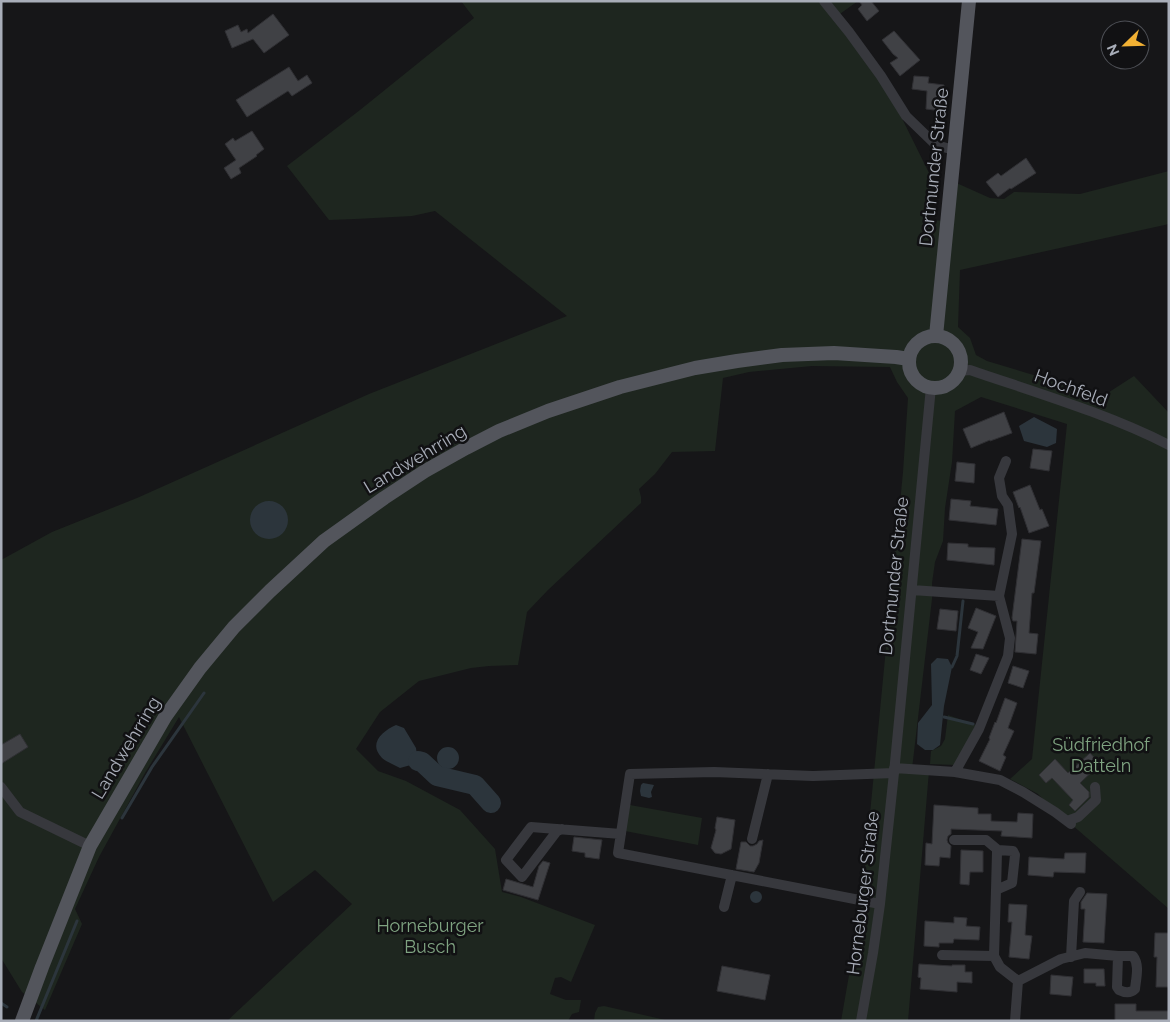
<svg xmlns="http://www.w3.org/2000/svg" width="1170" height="1022" viewBox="0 0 1170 1022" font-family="Raleway,sans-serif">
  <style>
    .green { fill: #1e261f }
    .water { fill: #2c353c }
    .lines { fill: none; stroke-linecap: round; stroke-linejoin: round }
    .stream { stroke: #2c353c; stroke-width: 3 }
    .river { stroke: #2c353c; stroke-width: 20 }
    .building { fill: #404145; stroke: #303034 }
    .minor { stroke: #37383d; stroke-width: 10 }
    .major { stroke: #53555c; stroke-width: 14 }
    .labels { text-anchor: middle; stroke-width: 5; stroke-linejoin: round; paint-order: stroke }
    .street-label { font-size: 18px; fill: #a8adb8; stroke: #111113 }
    .park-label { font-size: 18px; fill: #7fa381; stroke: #111113 }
  </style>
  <rect width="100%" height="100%" fill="#161618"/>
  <path class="green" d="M461 1H858L837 16 881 76 932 179 927 220 947 221 952 181 990 198 1004 199 1014 192 1080 194 1169 171V224L960 270 958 327 970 338 976 355 987 361 1103 396 1134 376 1169 413V909L1071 824 1056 812 1038 794 1010 779 1032 759 1067 424 981 397 955 411 952 462 945 508 943 541 935 562 932 583V599L912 769 929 771 908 1021H841L862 901 864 876 903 472 908 398 897 382 890 367 812 366 749 372 723 378 715 451 672 452 655 474 639 489 641 497V503L548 590 527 612 518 665 489 666 471 668 419 681 380 712 356 749 378 771 406 781 460 810 495 849 502 892 521 897 595 925 571 982 561 977 555 978 550 994 566 1000H581L579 1012 572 1014 568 1021H227L352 904 315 870 273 902 179 717 145 773 99 857 75 909 82 924 45 1010 22 992 1 958V560L52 532 137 498 369 394 567 316 435 211 412 216 355 219 329 220 287 166 360 110 474 18Z
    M948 715 976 725 955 765 930 764 931 751 941 746 945 739Z
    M630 805 702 818 698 845 625 831Z
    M604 1006 670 1021H594L595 1013 598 1007Z"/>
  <path class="water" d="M1034 417 1057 429 1056 443 1047 447 1024 441 1019 426Z
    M250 520a19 19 0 1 1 38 0a19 19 0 1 1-38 0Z
    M937 658 948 659 952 667 944 706 940 745 933 750H925L917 744 918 723 932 705 931 664Z
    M396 725 404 728 416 748 418 763 400 768C394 765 387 762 382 758 368 744 382 731 396 725Z
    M437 758a11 11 0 1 1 22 0a11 11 0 1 1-22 0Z
    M643 783 654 785 651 792 652 797 649 798 641 796 640 791 641 785Z
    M750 897a6 6 0 1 1 12 0a6 6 0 1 1-12 0Z"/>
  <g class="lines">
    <path class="stream" d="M952 667 957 656 963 601
      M944 717 973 724
      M122 818 152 767 204 693
      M1 1003 7 1007
      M36 1021 77 921"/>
    <path class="river" d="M418 761 422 762 437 776 475 785 491 803"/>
  </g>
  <path class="building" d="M859 1H871L879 11 867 21 858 9 862 5Z
    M273 14 289 35 264 53 253 39 232 48 225 31 238 25 241 32 247 29 248 33Z
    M894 31 920 60 900 76 890 63 898 58 893 54 882 40Z
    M289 67 298 81 307 75 312 83 292 96 288 91 247 117 236 100Z
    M914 76 929 77 928 83 944 85 942 111 926 109 927 91 912 89Z
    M252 131 264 149 256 155 257 156 239 168 241 173 231 179 224 168 236 160 225 144 233 138 235 141Z
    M1026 158 1036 173 1011 189 1010 188 998 197 986 182 998 173 1001 176Z
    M1004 412 1012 433 990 441V440L971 448 963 429Z
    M1033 449 1052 451 1049 471 1030 468Z
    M957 462 975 464 974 483 955 481Z
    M1030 485 1040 510 1042 509 1049 526 1029 533 1020 507 1019 508 1013 492Z
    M951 499 971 501 970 506 998 509 996 525 949 520Z
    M1022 539 1041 541 1034 593H1032L1029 633 1038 634 1036 654 1015 652 1017 621H1013L1012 618Z
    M948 543 968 544V547L995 548 994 565 947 560Z
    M976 608 996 616 983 649 971 648 978 632 968 628Z
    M940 609 958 611 956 631 937 629Z
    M976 654 989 658 981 674 970 670Z
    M1013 666 1029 671 1023 688 1008 683Z
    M1005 698 1017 703 1008 728 1014 731 1003 755 1006 757 1000 771 979 761 990 739 989 738 995 722 996 723Z
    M20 734 28 747 1 764V745Z
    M1090 753 1100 764 1080 783 1089 792V797L1075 811 1069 805 1073 800 1052 778 1046 783 1039 775 1055 759 1068 773Z
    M934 805 978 808V814H991V821L1017 822 1018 813 1033 814 1032 838 1001 836 1002 831 951 829V834L948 836 947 840 948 843 951 846 950 858 940 857 939 866 925 865 926 843 932 844Z
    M717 817 735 820 731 849 721 854 715 853 711 848 716 830 715 828Z
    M574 837 602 840 599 859 585 857V853L572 851Z
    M763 840 759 863 754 872 736 869 741 842H746L750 846H753L757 844 759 841Z
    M961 850 983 851V872H970L969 885 960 884Z
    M1065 853H1086L1085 873 1054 872 1053 877 1028 875 1029 857 1064 859Z
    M543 861 550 863 538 900 503 890 506 879 533 887 539 866Z
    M1087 893 1107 894 1104 943 1083 942 1085 909H1081V902Z
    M1009 904 1027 905 1025 935 1032 936 1029 959 1009 957 1012 922H1008Z
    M954 917 967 918 966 926 980 927 979 940 954 939 953 943H939V947L924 946 925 921 954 923Z
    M1155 933H1169V987H1156L1157 957H1154Z
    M919 964 952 966V965H965V972H972V983L957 982V992L920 989 921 978 918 977Z
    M722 966 770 975 765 1000 717 991Z
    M1084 969H1104L1105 986H1096V983H1084Z
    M1051 975 1073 977 1071 996 1050 994Z
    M1115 1004H1136V1011H1169V1021H1115Z"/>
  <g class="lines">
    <path class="minor" d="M824 1 849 32 881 76 906 116 936 145 954 150
      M959 371 970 370C1037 393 1106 413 1169 445
      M912 590 999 596
      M894 768 955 772 1000 780 1023 792 1055 812 1071 824
      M955 772 979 729 1008 656 1010 638 999 596 1012 534 1008 505 1002 496 999 478 1006 461
      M1 787 20 812 90 846
      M1067 821 1078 817 1096 800 1095 787
      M562 829 557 831 522 877 506 860 531 827 621 834
      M752 839 768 774
      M954 840H986L998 850
      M998 850 1013 851 1015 855 1012 883 996 890 997 852Z
      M996 890 994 956 1000 967 1018 981
      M880 904 618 853 630 774 714 772 813 776 894 773
      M724 907 732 875
      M942 955 994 956
      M1118 956H1133C1140 965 1136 978 1135 989 1131 993 1125 993 1119 990L1117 987Z
      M1071 957 1074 901 1080 892
      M1018 981 1061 959 1085 953 1118 956
      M861 1021 873 953 880 904 894 773 931 387
      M1015 1021 1018 981"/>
    <path class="major" d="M936 336 969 1
      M909 362a26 26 0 1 1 52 0a26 26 0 1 1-52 0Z
      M22 1021 42 967 90 846 165 717 200 668 234 627 270 591 324 541 384 498 425 471 466 448 499 431 548 411 620 387 695 368 737 361 782 355 834 353 896 357 909 359"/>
  </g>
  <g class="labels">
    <g class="street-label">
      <text transform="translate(934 167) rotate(-84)" y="6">Dortmunder Straße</text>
      <text transform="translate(1071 388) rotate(20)" y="6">Hochfeld</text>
      <text transform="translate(415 459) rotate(-31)" y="6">Landwehrring</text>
      <text transform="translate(894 576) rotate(-84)" y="6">Dortmunder Straße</text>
      <text transform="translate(126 748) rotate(-59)" y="6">Landwehrring</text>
      <text transform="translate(863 893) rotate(-83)" y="6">Horneburger Straße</text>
    </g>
    <g class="park-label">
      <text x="1101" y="751">Südfriedhof<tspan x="1101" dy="21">Datteln</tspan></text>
      <text x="430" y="932">Horneburger<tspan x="430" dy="21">Busch</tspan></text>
    </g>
  </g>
  <rect width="1170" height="1022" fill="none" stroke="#a8adb8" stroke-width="5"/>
  <g transform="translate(1125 45) rotate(247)"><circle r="24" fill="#111113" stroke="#4d4f55"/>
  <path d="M0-4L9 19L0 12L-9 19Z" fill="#f2b134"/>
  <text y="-8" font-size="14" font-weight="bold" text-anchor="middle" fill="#a8adb8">N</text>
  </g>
</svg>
